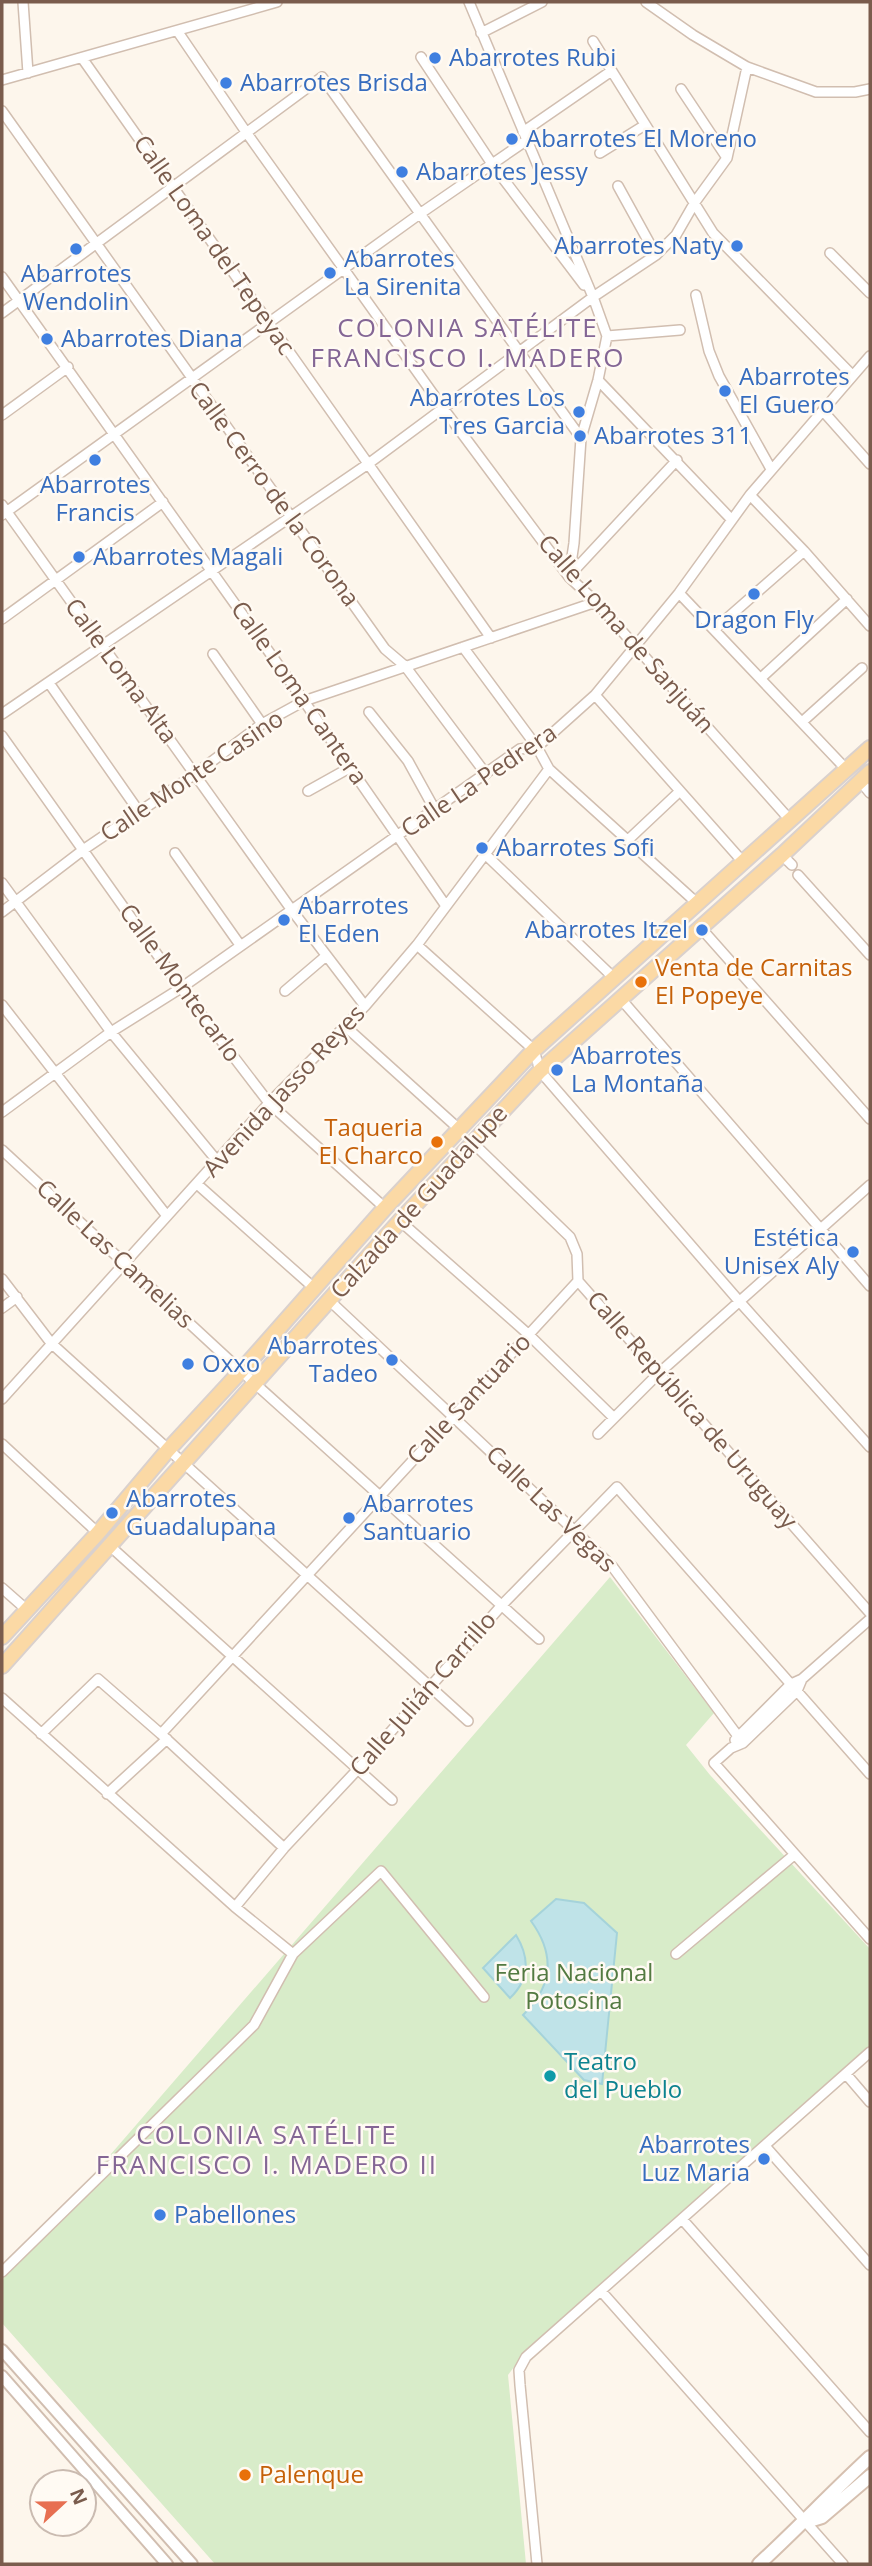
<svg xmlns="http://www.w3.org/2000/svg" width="872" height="2566" viewBox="0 0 872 2566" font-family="'Open Sans',sans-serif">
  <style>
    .green { fill: #d8ecc9 }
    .water { fill: #bfe3e8; stroke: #a5d3da; stroke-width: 2 }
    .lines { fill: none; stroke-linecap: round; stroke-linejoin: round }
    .minor-casing { stroke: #d1beb0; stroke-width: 12 }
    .tertiary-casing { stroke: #d1beb0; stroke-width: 14 }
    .secondary-casing { stroke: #d6c0b0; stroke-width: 16 }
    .primary-casing { stroke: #dad1cd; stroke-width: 18 }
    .minor { stroke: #fff; stroke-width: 9 }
    .tertiary { stroke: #fff; stroke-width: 10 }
    .secondary { stroke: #fff; stroke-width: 12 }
    .primary { stroke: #fbd9a5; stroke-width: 14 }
    .shop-dot { fill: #3f7fe0; stroke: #fffaf3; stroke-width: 2.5 }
    .food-dot { fill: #e8710a; stroke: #fffaf3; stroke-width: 2.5 }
    .culture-dot { fill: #0f9aa8; stroke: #fffaf3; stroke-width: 2.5 }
    .labels { text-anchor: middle; stroke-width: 5; stroke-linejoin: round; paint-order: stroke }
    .shop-label { font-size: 24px; fill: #366cbe; stroke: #fffaf3; text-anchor: start }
    .street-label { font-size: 24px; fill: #7a5c4d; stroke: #fffaf3 }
    .food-label { font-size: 24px; fill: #c56008; stroke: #fffaf3; text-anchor: start }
    .park-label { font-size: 24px; fill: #537a41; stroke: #fffaf3 }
    .culture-label { font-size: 24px; fill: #0d838f; stroke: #fffaf3; text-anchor: start }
    .neighbourhood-label { font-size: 26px; letter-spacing: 2px; fill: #846695; stroke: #fffaf3 }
  </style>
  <rect width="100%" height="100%" fill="#fdf6ec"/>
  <path class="green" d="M610 1577 714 1713 686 1745 710 1775 870 1949V2047L523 2355 508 2375 526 2564H215L2 2323V2280Z"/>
  <path class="water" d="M556 1899 584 1903 617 1933 602 2084 584 2080 523 2015C553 1986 555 1954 531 1921Z
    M516 1935C530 1958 530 1979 510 1998L483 1968Z"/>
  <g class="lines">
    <defs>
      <path id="minor" d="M23 2 28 73
        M469 2 593 297 607 336 598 380 581 438 574 543 569 577
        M646 2 693 35 747 67 816 92H855L870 89
        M178 32 246 132 443 408 569 577 596 602 790 820
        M481 33 542 2
        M593 41 713 233 852 375
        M421 57 492 164 584 285
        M82 58 491 638
        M2 80 277 2
        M681 89 727 158
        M2 111 385 649 405 666 486 774
        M523 132 610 72
        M600 153 645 125
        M618 186 656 255
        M830 253 870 293
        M2 277 304 701 446 906
        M696 295 709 351 719 376 771 469
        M2 313 322 77 581 438
        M607 336 680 330
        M598 380 731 519
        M823 411 870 464
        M2 415 68 367
        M750 495 804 551 870 626
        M2 505 291 909 365 1006
        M2 515 421 213 527 140
        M570 575 677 460
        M679 593 846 769
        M2 619 163 502
        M715 629 804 551
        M463 647 537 747 549 769 698 904
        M213 654 262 724
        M761 678 847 599
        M49 683 140 813
        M595 695 743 862
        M369 712 408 761 435 810
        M2 714 368 464 593 297 656 255 676 235 695 202 727 158 747 67
        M802 722 862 668
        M2 736 181 988 269 1103 385 1208
        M860 781 870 793
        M308 791 351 767
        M628 840 680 791
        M175 853 240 945
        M485 854 615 979
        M782 855 792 865
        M798 875 870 955
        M2 883 111 1032 218 1162
        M2 912 83 850 195 774 262 724 304 701 596 602
        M700 927 870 1119
        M417 945 534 1050 540 1071 739 1301 870 1447
        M285 991 326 956
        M620 998 870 1286
        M2 1005 167 1216
        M346 1027 459 1129
        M2 1112 111 1032 181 988 520 749 537 747 595 695 679 593 750 495 870 356
        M472 1142 570 1237 577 1254 578 1281 870 1613
        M2 1150 241 1371 539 1639
        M197 1184 314 1288
        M400 1221 528 1334 614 1418
        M2 1279 51 1343 468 1721
        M330 1301 612 1566 743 1743
        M2 1308 17 1297
        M2 1399 269 1103 365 1006 417 945 549 769
        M598 1434 659 1373 870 1185
        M2 1444 98 1533
        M111 1547 392 1800
        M2 1588 27 1610
        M802 1679 797 1691 743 1743 731 1748 714 1763 870 1939
        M2 1698 235 1907 293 1954
        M41 1734 98 1679 161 1734 284 1848
        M161 1734 578 1281
        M735 1740 791 1684 802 1679 870 1619
        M107 1794 167 1739
        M235 1907 284 1848 358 1769 502 1605 617 1487 870 1774
        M676 1954 794 1855
        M846 2074 870 2102
        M765 2146 870 2265
        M682 2219 870 2432
        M2 2272 254 2025 293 1954 381 1871 484 1997
        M601 2291 843 2564
        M537 2564 520 2385 519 2370 526 2357 870 2052"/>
      <path id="tertiary" d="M2 2350 192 2564
        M2 2376 167 2564"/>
      <path id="secondary" d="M806 2522 822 2517 870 2476
        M759 2564C797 2529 832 2492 870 2457"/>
      <path id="primary" d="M2 1637 98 1533 168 1450 241 1371 385 1208 534 1050 870 748
        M2 1666 400 1221 540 1071 782 855 870 772"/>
    </defs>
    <use href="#minor" class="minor-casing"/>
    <use href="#tertiary" class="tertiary-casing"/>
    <use href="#secondary" class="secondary-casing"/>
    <use href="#primary" class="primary-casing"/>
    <use href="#minor" class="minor"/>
    <use href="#tertiary" class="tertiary"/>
    <use href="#secondary" class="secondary"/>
    <use href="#primary" class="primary"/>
  </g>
  <g class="shop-dot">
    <circle cx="435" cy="58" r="7"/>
    <circle cx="226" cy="83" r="7"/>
    <circle cx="512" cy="139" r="7"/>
    <circle cx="402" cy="172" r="7"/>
    <circle cx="737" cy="246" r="7"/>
    <circle cx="76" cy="249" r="7"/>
    <circle cx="330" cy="273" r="7"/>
    <circle cx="47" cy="339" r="7"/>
    <circle cx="725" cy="391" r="7"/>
    <circle cx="579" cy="412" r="7"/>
    <circle cx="580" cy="436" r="7"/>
    <circle cx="95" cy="460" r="7"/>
    <circle cx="79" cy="557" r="7"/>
    <circle cx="754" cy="594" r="7"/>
    <circle cx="482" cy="848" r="7"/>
    <circle cx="284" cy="920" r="7"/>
    <circle cx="702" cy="930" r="7"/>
    <circle cx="557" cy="1070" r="7"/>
    <circle cx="853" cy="1252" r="7"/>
    <circle cx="392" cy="1360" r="7"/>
    <circle cx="188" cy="1364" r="7"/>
    <circle cx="112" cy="1513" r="7"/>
    <circle cx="349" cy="1518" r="7"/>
    <circle cx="764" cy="2159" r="7"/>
    <circle cx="160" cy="2215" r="7"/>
  </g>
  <g class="food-dot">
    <circle cx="641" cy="982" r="7"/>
    <circle cx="437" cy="1142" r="7"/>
    <circle cx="245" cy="2475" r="7"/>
  </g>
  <circle class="culture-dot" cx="550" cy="2076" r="7"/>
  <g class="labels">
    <g class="shop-label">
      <text x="449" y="66">Abarrotes Rubi</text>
      <text x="240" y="91">Abarrotes Brisda</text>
      <text x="526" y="147">Abarrotes El Moreno</text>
      <text x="416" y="180">Abarrotes Jessy</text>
      <text x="723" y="254" text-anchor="end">Abarrotes Naty</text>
      <text x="344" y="267">Abarrotes<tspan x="344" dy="28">La Sirenita</tspan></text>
      <text x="76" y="282" text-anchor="middle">Abarrotes<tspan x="76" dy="28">Wendolin</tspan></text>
      <text x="61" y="347">Abarrotes Diana</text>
      <text x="739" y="385">Abarrotes<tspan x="739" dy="28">El Guero</tspan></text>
      <text x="565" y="406" text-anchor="end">Abarrotes Los<tspan x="565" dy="28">Tres Garcia</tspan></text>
      <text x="594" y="444">Abarrotes 311</text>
      <text x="95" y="493" text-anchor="middle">Abarrotes<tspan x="95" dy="28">Francis</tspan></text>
      <text x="93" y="565">Abarrotes Magali</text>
      <text x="754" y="628" text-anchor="middle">Dragon Fly</text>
      <text x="496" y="856">Abarrotes Sofi</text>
      <text x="298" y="914">Abarrotes<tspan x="298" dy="28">El Eden</tspan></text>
      <text x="688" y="938" text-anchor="end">Abarrotes Itzel</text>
      <text x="571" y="1064">Abarrotes<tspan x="571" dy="28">La Montaña</tspan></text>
      <text x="839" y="1246" text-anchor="end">Estética<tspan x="839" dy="28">Unisex Aly</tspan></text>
      <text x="378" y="1354" text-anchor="end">Abarrotes<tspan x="378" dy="28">Tadeo</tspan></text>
      <text x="202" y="1372">Oxxo</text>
      <text x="126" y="1507">Abarrotes<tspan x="126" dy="28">Guadalupana</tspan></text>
      <text x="363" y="1512">Abarrotes<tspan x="363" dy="28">Santuario</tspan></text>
      <text x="750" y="2153" text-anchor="end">Abarrotes<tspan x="750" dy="28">Luz Maria</tspan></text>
      <text x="174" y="2223">Pabellones</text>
    </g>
    <g class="street-label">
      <text transform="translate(214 245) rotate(55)" y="8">Calle Loma del Tepeyac</text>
      <text transform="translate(274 494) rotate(54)" y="8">Calle Cerro de la Corona</text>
      <text transform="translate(626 634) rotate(49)" y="8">Calle Loma de Sanjuán</text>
      <text transform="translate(121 671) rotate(54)" y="8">Calle Loma Alta</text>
      <text transform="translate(299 693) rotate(55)" y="8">Calle Loma Cantera</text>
      <text transform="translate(192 776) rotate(-34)" y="8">Calle Monte Casino</text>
      <text transform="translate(479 781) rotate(-34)" y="8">Calle La Pedrera</text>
      <text transform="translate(180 983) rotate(54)" y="8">Calle Montecarlo</text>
      <text transform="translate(284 1091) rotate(-47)" y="8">Avenida Jasso Reyes</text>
      <text transform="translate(419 1202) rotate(-48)" y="8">Calzada de Guadalupe</text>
      <text transform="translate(115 1254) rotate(43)" y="8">Calle Las Camelias</text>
      <text transform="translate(469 1399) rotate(-47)" y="8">Calle Santuario</text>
      <text transform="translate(692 1410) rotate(49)" y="8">Calle República de Uruguay</text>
      <text transform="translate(551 1509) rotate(44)" y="8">Calle Las Vegas</text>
      <text transform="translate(423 1694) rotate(-49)" y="8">Calle Julián Carrillo</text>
    </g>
    <g class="food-label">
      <text x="655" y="976">Venta de Carnitas<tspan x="655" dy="28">El Popeye</tspan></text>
      <text x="423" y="1136" text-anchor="end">Taqueria<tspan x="423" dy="28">El Charco</tspan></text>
      <text x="259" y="2483">Palenque</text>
    </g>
    <g class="park-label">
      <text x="574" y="1981">Feria Nacional<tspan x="574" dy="28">Potosina</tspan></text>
    </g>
    <g class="culture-label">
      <text x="564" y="2070">Teatro<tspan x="564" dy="28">del Pueblo</tspan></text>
    </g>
    <g class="neighbourhood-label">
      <text x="468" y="337">COLONIA SATÉLITE<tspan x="468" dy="30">FRANCISCO I. MADERO</tspan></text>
      <text x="267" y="2144">COLONIA SATÉLITE<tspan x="267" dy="30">FRANCISCO I. MADERO II</tspan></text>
    </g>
  </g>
  <rect width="872" height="2566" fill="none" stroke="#7a5c4d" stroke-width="7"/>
  <g transform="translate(63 2503) rotate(68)"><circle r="33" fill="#fffaf3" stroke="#cabbb1" stroke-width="2"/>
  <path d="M0-5L12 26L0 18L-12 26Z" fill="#e76f51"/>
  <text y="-10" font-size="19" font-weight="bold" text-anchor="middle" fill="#7a5c4d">N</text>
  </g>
</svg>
